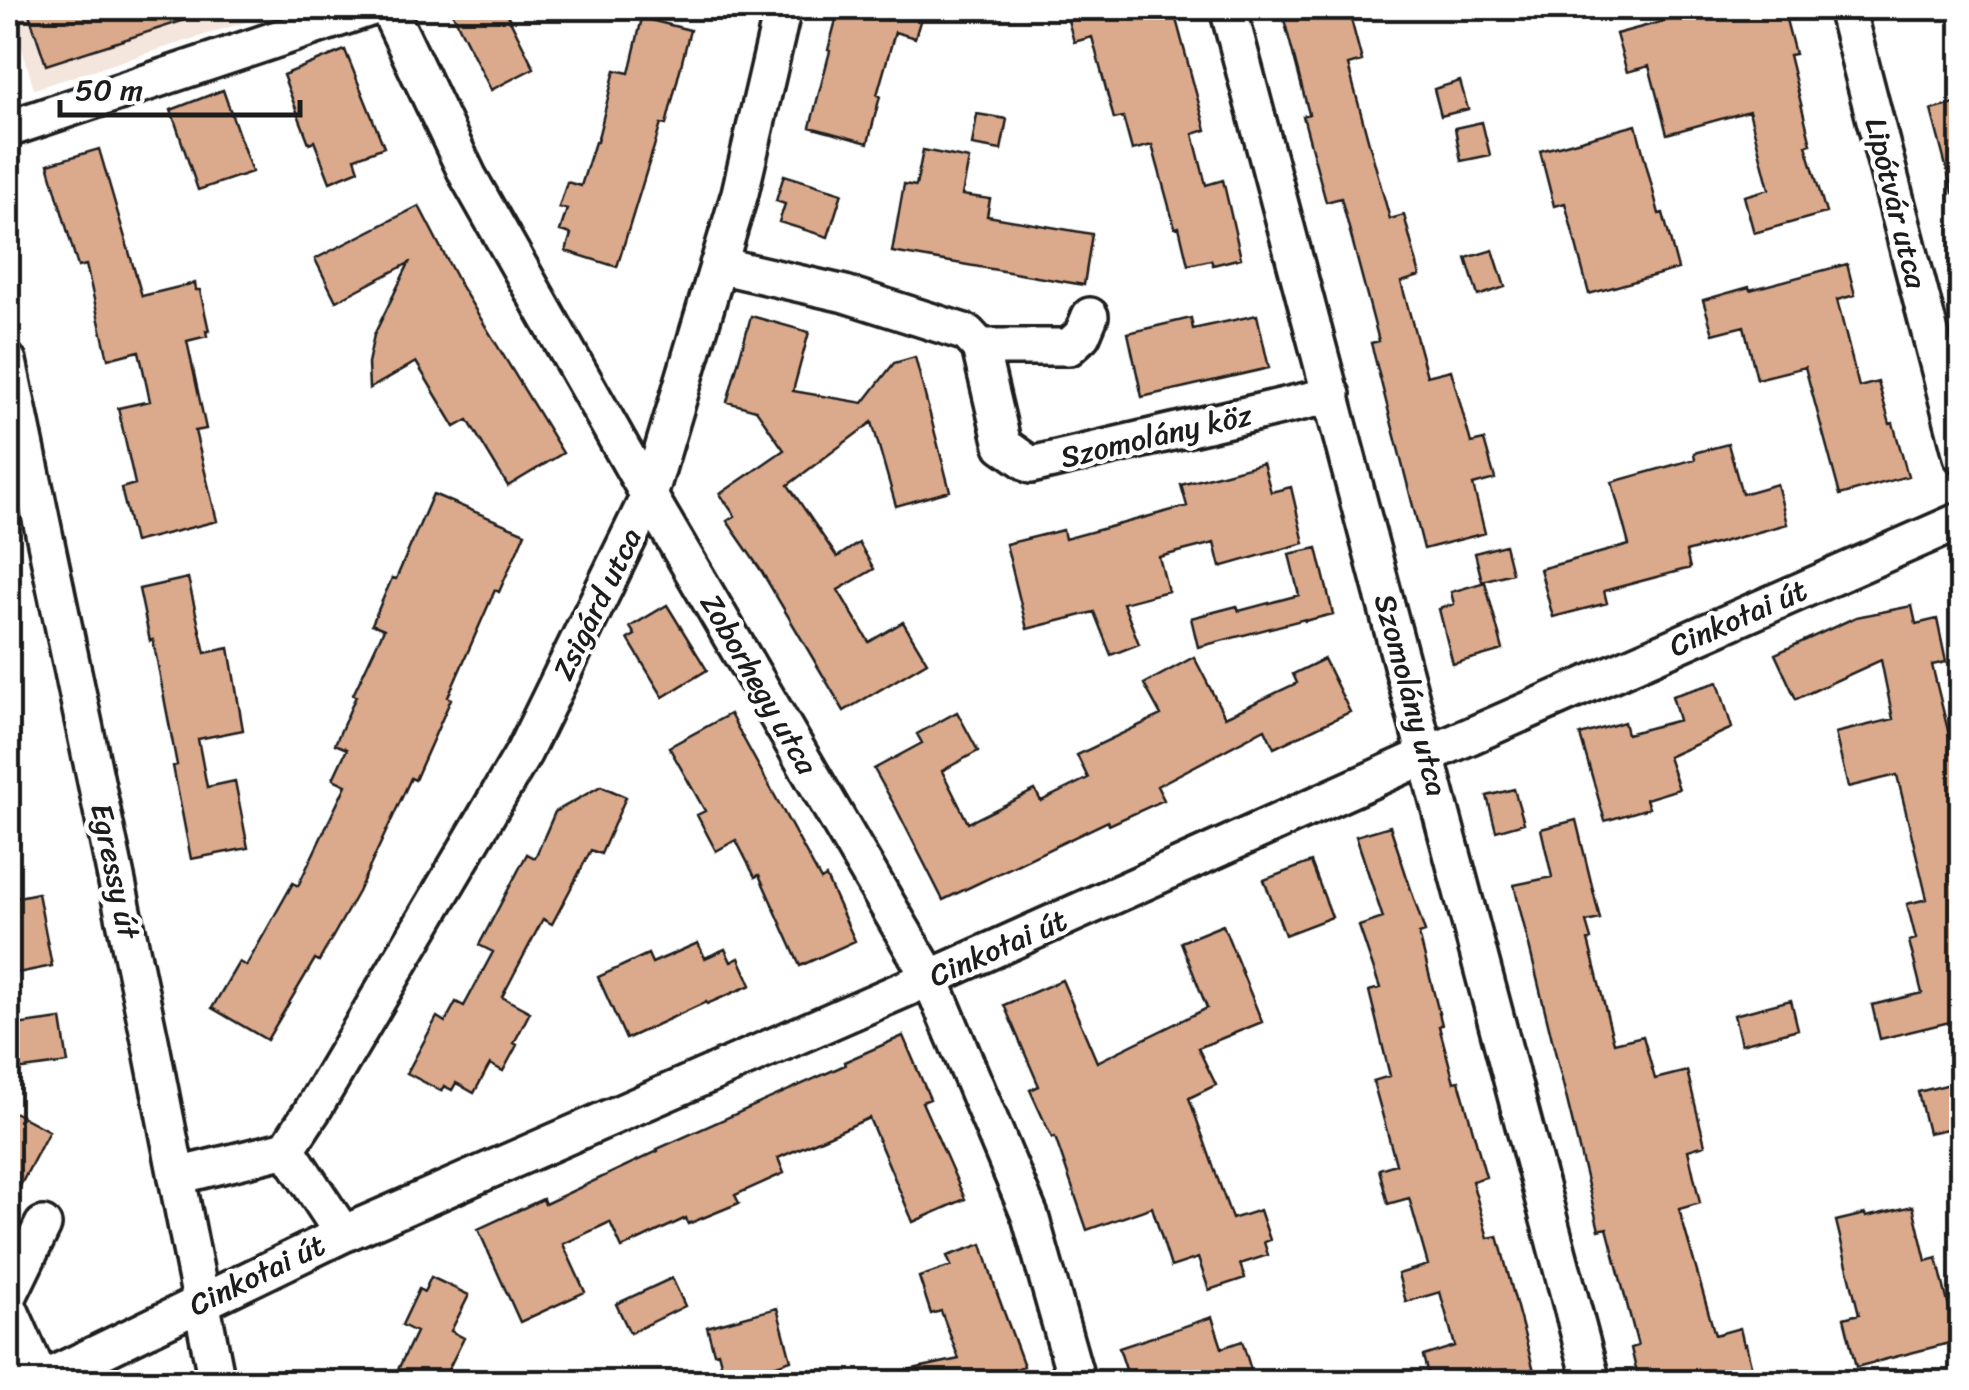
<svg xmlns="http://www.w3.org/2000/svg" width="1969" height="1390" viewBox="0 0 1969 1390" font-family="Sriracha,sans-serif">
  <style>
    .built { fill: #f4e6dd }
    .building { fill: #dbaa8d; stroke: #1c1c1c; stroke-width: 2.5 }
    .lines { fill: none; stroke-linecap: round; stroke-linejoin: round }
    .minor-casing { stroke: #1c1c1c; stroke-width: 42 }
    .minor { stroke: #fff; stroke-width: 35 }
    .labels { text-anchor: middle; stroke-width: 9; stroke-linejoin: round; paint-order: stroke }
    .street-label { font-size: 30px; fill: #1c1c1c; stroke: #fff }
  </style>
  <rect width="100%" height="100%" fill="#fff"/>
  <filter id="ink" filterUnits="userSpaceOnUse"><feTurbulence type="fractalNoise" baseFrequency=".01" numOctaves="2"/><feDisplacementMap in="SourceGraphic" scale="20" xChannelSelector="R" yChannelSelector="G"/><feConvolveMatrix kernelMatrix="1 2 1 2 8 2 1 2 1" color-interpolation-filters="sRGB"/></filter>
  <g filter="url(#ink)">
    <path class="built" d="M10 8H290L34 89Z"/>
    <path class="building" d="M27 8H206L207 13 46 65Z
      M450 8H504L534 68 491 90Z
      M835 8H924L915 38 895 32 877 95 880 96 868 143 810 127 830 51 828 50 837 16 834 15Z
      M1086 8H1173L1206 130 1193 134 1206 185 1223 180 1241 258 1213 265 1211 260 1188 265 1179 227 1175 228 1152 145 1132 150 1123 117 1114 119 1092 37 1074 42 1066 13Z
      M1281 8H1348L1362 61 1348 65 1369 143 1390 219 1404 215 1420 276 1401 282 1427 376 1451 370 1471 443 1484 440 1495 479 1473 485 1485 533 1424 549 1371 343 1379 341 1341 198 1326 202 1303 116 1309 114Z
      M1713 8H1783L1795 54 1789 55 1811 144 1806 145 1826 213 1754 233 1744 196 1769 189 1749 111 1667 134 1649 66 1627 72 1616 34Z
      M642 18 690 30 666 125 661 124 617 267 566 251 571 234 560 231 567 209 559 207 567 182 581 186 595 142H597L615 70 629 73Z
      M345 50 384 147 355 158 359 170 330 182 314 141 309 143 283 75Z
      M1460 81 1468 109 1441 116 1434 89Z
      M223 90 252 172 198 190 171 110Z
      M1962 102V192L1953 193 1931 110Z
      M977 114 1007 119 1001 150 972 145Z
      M1482 122 1490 155 1461 161 1455 128Z
      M1636 125 1659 214 1663 213 1678 269 1589 294 1565 203 1554 206 1540 151Z
      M99 149 142 296 195 283 196 290H200L209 331H206L207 336 187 341 206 429 195 431 217 521 134 542 121 488 135 484 118 408 150 401 139 351 108 359 86 265 78 267 48 164Z
      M923 150 969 159 962 195 990 199 987 216 1092 234 1084 285 892 252 904 184 916 186Z
      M784 175 842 193 828 237 779 222 785 204 776 201Z
      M419 206 459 283 563 453 508 486 468 420 455 427 416 362 369 389 368 363 374 335 409 263 336 301 315 259Z
      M1493 250 1505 287 1478 296 1466 258Z
      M1847 264 1855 295 1837 300 1859 387 1878 382 1890 424 1893 423 1908 476 1840 495 1805 367 1757 379 1744 326 1713 334 1703 300 1749 287 1750 290Z
      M1257 315 1269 368 1142 397 1128 333 1191 318 1193 329Z
      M751 316 809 332 793 391 863 403 894 363 915 357 950 491 896 506 872 422 788 485 837 557 859 543 874 569 838 590 869 642 903 622 927 662 844 711 762 572 727 521 735 516 720 494 784 450 756 410 727 402Z
      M1728 444 1742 494 1777 484 1787 524 1686 552 1690 568 1604 591 1607 603 1553 617 1540 569 1629 545 1612 482 1695 459 1694 453Z
      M1263 463 1271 492 1291 487 1304 543 1220 567 1214 543 1159 557 1168 591 1123 603 1139 644 1111 655 1094 612 1027 629 1006 544 1063 530 1065 539 1187 506 1181 485Z
      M433 494 525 533 499 592 495 590 448 697 451 699 415 780 411 778 358 892 319 961 315 959 267 1040 212 1008 239 962 246 966 293 883 298 886 346 785 333 779 347 749 335 744 356 696 353 695 384 629 372 624 392 578 396 579Z
      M1505 545 1512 573 1482 581 1475 553Z
      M1317 548 1333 614 1305 621V619L1198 647 1191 618 1237 606 1239 611 1299 595 1289 554Z
      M188 578 205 653 229 648 243 730 198 739 207 787 235 781 248 848 191 859 173 766 177 765 153 640 150 641 139 589Z
      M1485 582 1503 650 1453 664 1439 609 1454 604 1451 592Z
      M667 605 707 670 663 697 628 639 635 635 630 627Z
      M1912 606 1916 624 1937 619 1946 662 1932 665 1953 751 1962 749V1019L1880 1039 1872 1005 1922 993 1909 941 1916 939 1907 904 1927 899 1897 775 1848 787 1835 733 1893 719 1881 660 1796 699 1775 654 1856 617Z
      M1194 657 1225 717 1297 683 1293 674 1324 659 1350 712 1274 748 1265 729 1157 786 1164 800 1109 825 1108 821 943 900 896 808 874 769 922 743 917 734 957 712 978 751 942 771 968 823 1035 790 1041 801 1088 778 1077 755 1161 715 1144 684Z
      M1718 682 1732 728 1668 757 1679 789 1646 799 1649 808 1605 821 1580 735 1624 722 1627 734 1679 720 1672 696Z
      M730 714 821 880 826 877 855 941 800 966 759 875 755 877 736 840 716 851 697 815 705 811 669 747Z
      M601 786 626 797 601 854 591 850 552 924 543 919 502 997 530 1012 514 1043 517 1045 503 1071 490 1064 474 1093 456 1083 452 1090 444 1086 441 1091 407 1073 437 1017 445 1022 456 1002 464 1006 493 952 479 945 527 854 535 858 555 812Z
      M1514 789 1524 823 1496 831 1487 796Z
      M1576 820 1600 919 1586 922 1591 939 1588 940 1614 1043 1643 1036 1655 1079 1687 1071 1705 1145 1688 1150 1700 1203 1679 1209 1715 1335 1740 1328 1744 1345 1746 1344 1755 1382H1639L1631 1348 1638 1346 1607 1228 1599 1230 1514 885 1552 877 1541 829Z
      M1390 826 1425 932 1419 934 1442 1025 1439 1026 1454 1082 1459 1081 1486 1177 1472 1181 1488 1238 1498 1236 1537 1382H1430L1423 1356 1455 1346 1440 1292 1406 1302 1398 1274 1428 1265 1409 1198 1388 1204 1379 1169 1396 1164 1373 1081 1390 1076 1369 991 1380 988 1359 926 1383 918 1356 836Z
      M1311 862 1332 917 1285 935 1264 880Z
      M38 893 52 966 8 975V899Z
      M1223 925 1262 1022 1198 1048 1216 1085 1189 1098 1232 1219 1260 1210 1270 1240 1264 1242 1268 1255 1240 1264 1245 1278 1209 1290 1198 1258 1171 1267 1152 1207 1087 1230 1055 1137 1052 1138 1030 1090 1039 1086 1004 1005 1062 980 1097 1062 1207 1008 1181 942Z
      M698 943 705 958 725 949 731 962 739 958 751 985 707 1004 706 1002 626 1039 598 977 648 954 652 963Z
      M1791 1000 1798 1029 1741 1044 1734 1015Z
      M61 1019 68 1063 8 1071V1026Z
      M903 1036 930 1099 922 1102 965 1199 913 1222 869 1118 778 1158 784 1173 735 1195 739 1203 688 1224 686 1218 622 1248 610 1222 563 1244 585 1292 520 1322 478 1229 543 1199 545 1204 658 1151 657 1149 845 1065 844 1062Z
      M1962 1081V1126L1928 1133 1918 1092Z
      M8 1109 49 1131 8 1209Z
      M1913 1206 1926 1261 1937 1258 1957 1341 1856 1367 1844 1318 1859 1314 1836 1221 1865 1214 1866 1217Z
      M982 1244 997 1293 1024 1366 979 1382H904L903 1371 959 1359 941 1311 931 1314 919 1277 951 1266 947 1256Z
      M431 1277 469 1295 451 1331 464 1338 442 1382H392L416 1332 402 1325 419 1289 424 1292Z
      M672 1278 685 1306 630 1333 616 1304Z
      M777 1308 791 1360 756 1372 759 1382H726L718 1352 714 1353 707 1327Z
      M1212 1317 1222 1348 1242 1341 1251 1370 1212 1382H1130L1119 1348Z"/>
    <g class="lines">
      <defs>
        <path id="minor" d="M388 8 468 176 649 496 930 978 1030 1216 1077 1382
          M1228 8 1592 1382
          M1846 8 1962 456
          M8 129 370 8
          M718 265 845 294 967 333 980 347 1003 445 1031 465 1332 395
          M980 347H1069L1082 335 1090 316
          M8 361 150 1040 217 1382
          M287 1149 312 1111 524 752 649 496 740 193 783 8
          M177 1176 287 1149 343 1234
          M8 1297 43 1225
          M8 1306 41 1381
          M38 1382 343 1234 930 978 1427 755 1962 520"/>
      </defs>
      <use href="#minor" class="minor-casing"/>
      <use href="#minor" class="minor"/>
    </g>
  </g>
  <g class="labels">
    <g class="street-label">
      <text transform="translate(1896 203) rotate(76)" y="10">Lipótvár utca</text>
      <text transform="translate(1156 436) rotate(-13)" y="10">Szomolány köz</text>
      <text transform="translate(597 604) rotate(-64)" y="10">Zsigárd utca</text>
      <text transform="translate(1738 618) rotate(-24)" y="10">Cinkotai út</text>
      <text transform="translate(759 684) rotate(60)" y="10">Zoborhegy utca</text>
      <text transform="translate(1411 695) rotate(75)" y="10">Szomolány utca</text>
      <text transform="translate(115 871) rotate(78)" y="10">Egressy út</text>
      <text transform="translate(998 948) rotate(-24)" y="10">Cinkotai út</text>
      <text transform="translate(257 1275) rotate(-26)" y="10">Cinkotai út</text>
    </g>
  </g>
  <rect width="1969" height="1390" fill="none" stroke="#fff" stroke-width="40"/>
  <rect x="20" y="20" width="1929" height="1350" fill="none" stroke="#1c1c1c" stroke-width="4" filter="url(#ink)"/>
  <path d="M60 100v15h240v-15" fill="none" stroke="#1c1c1c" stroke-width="5"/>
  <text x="75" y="100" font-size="30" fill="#1c1c1c" stroke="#ffffff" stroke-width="8" paint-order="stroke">50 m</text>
</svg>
